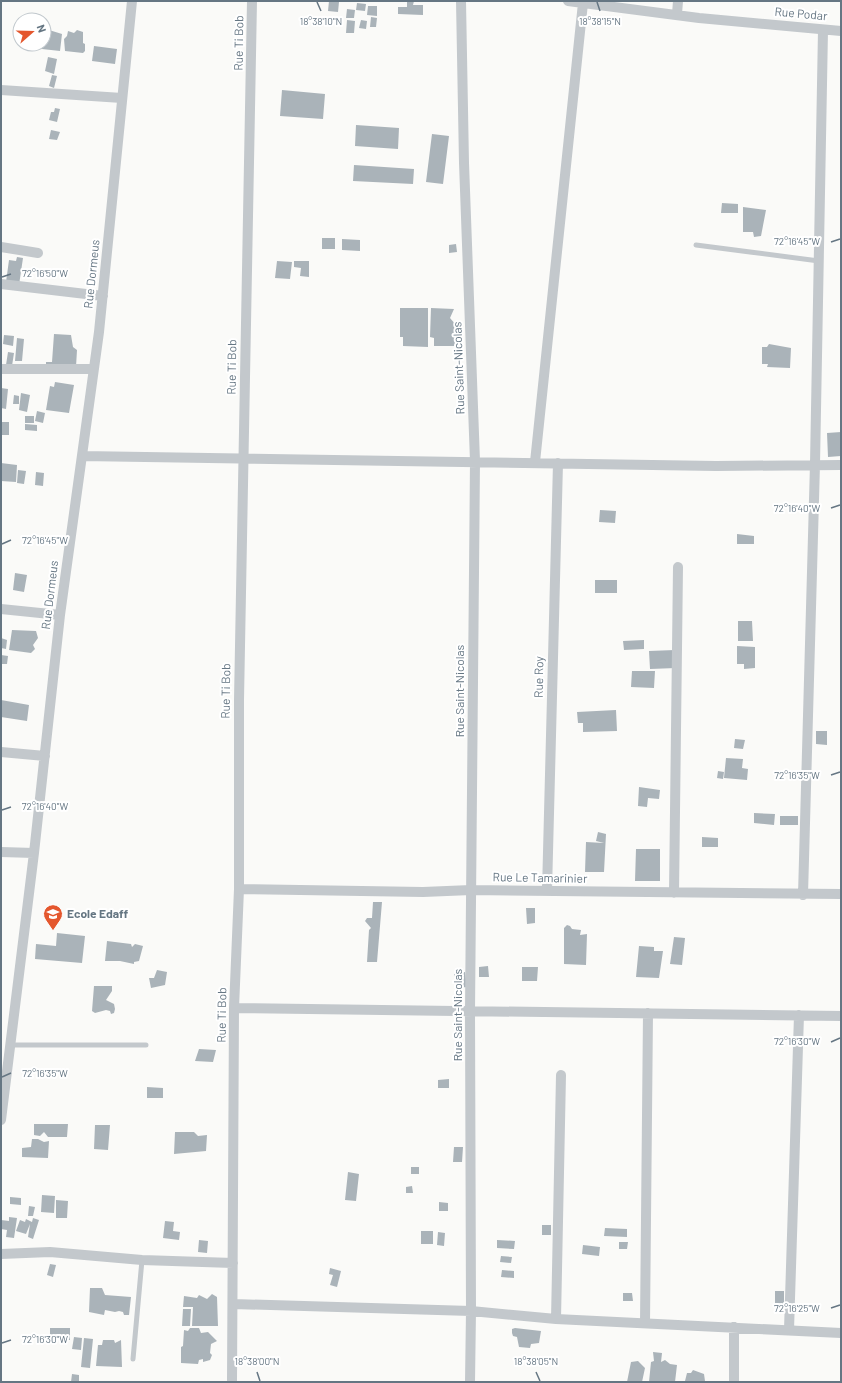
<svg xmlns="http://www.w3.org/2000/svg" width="842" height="1383" viewBox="0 0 842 1383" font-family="Barlow,sans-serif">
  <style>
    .building { fill: #aab3b9 }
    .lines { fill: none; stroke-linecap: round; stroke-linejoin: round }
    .lane { stroke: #c3c8cc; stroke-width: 5 }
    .street { stroke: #c3c8cc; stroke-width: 10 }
    .ticks { fill: none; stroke: #657683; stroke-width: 1.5 }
    .labels { text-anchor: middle; stroke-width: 4; stroke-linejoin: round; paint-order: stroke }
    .street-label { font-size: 12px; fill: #657683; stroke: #fff }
    .poi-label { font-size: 12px; font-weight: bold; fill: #657683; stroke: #fff; text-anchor: start }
    .ticks-label { font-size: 10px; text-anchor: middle; fill: #657683; stroke: #fff; stroke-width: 4; stroke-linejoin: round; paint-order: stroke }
  </style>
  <rect width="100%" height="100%" fill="#fafaf8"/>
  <path class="building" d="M329 1 339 2 338 12 328 11Z
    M407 1H414L413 5H423V15L398 14V7H407Z
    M357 3 366 4 365 11 356 10Z
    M368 6H377V16L367 15Z
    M347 9 355 10 354 18H346Z
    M371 17 377 18 376 27H370Z
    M347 20 355 21 354 33H346Z
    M361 20 367 21 366 29 359 28Z
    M49 30 62 34 60 51 42 49V44H44V32L49 33Z
    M77 30 83 32V43L85 44V51L83 53 65 51 64 39 67 36 68 31 74 33Z
    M94 46 117 49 115 64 92 61Z
    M48 57 57 59 54 74 45 71Z
    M52 75 57 76 54 88 49 86Z
    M282 90 325 94 323 119 280 116Z
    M55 108 60 109 57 122 49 120 51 112H54Z
    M356 125 399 128 398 149 355 146Z
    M51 130 60 132 57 140 49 139Z
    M432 134 449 136 443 184 426 182Z
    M354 165 414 169 413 184 353 181Z
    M722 203 738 204V213H721Z
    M743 207 766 210 761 236 754 237 753 232H743Z
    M322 238H335V249H322Z
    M342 239 360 240V251L342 250Z
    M456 244 457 252 449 253V245Z
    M17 257 23 258 19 285 6 282 9 260 16 261Z
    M277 261 292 262 290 279 275 278Z
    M294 261H309V277L300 276 301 268 294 267Z
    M400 308H428V347L403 346V337H400Z
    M431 308 454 309 450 318 456 325V346H434V338L430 337Z
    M54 334 71 335 73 347 77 350 76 367 46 368V362H52Z
    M4 335 14 336 13 346 3 344Z
    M17 338 24 339 22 361H15Z
    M769 344 791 348 790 368 767 367 768 364H762V347H767Z
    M8 352 14 353 12 366 6 365Z
    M55 382 74 385 69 413 46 410 50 386 54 387Z
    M1 388 8 389 6 409 1 408Z
    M21 393 30 395 27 412 19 410Z
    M14 395 19 396V404H13Z
    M37 411 45 413 43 423 35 421Z
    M25 416H34V423H25Z
    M2 422H9V435H1Z
    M25 424 37 425V431L25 430Z
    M841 432V456L828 457 827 433Z
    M1 463 17 465 16 482 1 481Z
    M18 470 26 471 24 484 17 483Z
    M36 472 44 473 43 486 35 485Z
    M600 510 616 511 615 523 599 522Z
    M737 534 754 536V544H737Z
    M15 573 27 575 24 592 13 590Z
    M595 580H617V593H595Z
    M738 621H752L753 641H738Z
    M12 630 36 631 38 638 33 645 35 649 31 653 9 650Z
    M1 638 7 640 6 649 1 648Z
    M644 640V649L624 650 623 641Z
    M737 646 755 647V668L744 669V664H737Z
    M675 650 676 668 650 669 649 651Z
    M1 655 8 656 7 664H1Z
    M632 671H655L654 688 631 687Z
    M1 700 29 705 27 721 1 717Z
    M616 710 617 731 583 732V723H578L577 712Z
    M816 731H827V745L816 744Z
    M735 739 745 740 743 749 734 748Z
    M726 758 743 759 742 768 748 769 747 780 724 778Z
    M718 771 724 772 723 779 717 778Z
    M639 787 660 790 659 799 648 798 647 807 638 806Z
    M754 813 775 814 774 825 754 823Z
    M780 816H798V825H780Z
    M598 832 606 834 604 872H585L586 842 604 843 596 841Z
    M702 837 718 838V847H702Z
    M636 849H660V881H635Z
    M373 902H382L377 962H367L369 930 371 928 365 921 367 918H372Z
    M526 908H535V923L527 924Z
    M567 925 570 926 572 929 581 930 580 935 587 934 586 965 564 964V928Z
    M57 933 85 936 82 963 35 959 36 944 56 946Z
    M674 937 685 938 682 965 670 964Z
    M107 941 131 944 132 947 135 944 143 946 139 961 134 962V964L120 961H105Z
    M639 946 654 947V951H663L659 978 636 977Z
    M488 966 489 977H479V967Z
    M522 967H538L537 981H522Z
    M157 970 167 972 165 985 151 988 149 978H154Z
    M465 972 467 987 457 988 454 974Z
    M94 986H112V991L106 1000 114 1004 115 1009 114 1013 111 1014 110 1011 106 1010 95 1013 92 1011Z
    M199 1049 216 1050 213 1062 195 1061Z
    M449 1079V1088H438V1080Z
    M147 1087 163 1088V1098H147Z
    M34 1124H68L67 1137H48L44 1132 40 1136 34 1135Z
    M95 1125H110L108 1150 94 1149Z
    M175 1132H194L198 1136 207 1135 206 1151 174 1154Z
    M32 1139H38L44 1142 49 1141 48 1158 22 1157V1148L31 1147Z
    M454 1147H463L462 1162H453Z
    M411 1167H419V1174H411Z
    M348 1172 359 1174 356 1201 345 1200Z
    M412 1186 413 1193H406V1187Z
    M42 1195 55 1196 54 1213 41 1212Z
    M10 1197 21 1198V1205L10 1204Z
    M56 1200 68 1201 67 1218H56Z
    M439 1202 448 1203V1211H439Z
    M29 1206 35 1207 33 1216H28Z
    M9 1217 17 1218 14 1238 6 1237 7 1230 1 1229V1220L9 1221Z
    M33 1218 39 1220 33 1239 28 1237 30 1224 26 1234 16 1231 20 1220 25 1222 26 1219 32 1222Z
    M165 1221 174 1222 173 1231 180 1232 179 1240 163 1238Z
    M542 1225H551V1235H542Z
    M605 1228 627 1229V1237L604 1236Z
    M421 1231H433V1244H421Z
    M438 1232 445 1233 444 1246 437 1245Z
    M199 1240 208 1241 207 1253 198 1252Z
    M497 1240 515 1241 514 1249 497 1248Z
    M619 1242H628L627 1249H619Z
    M583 1245 600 1247 599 1256 582 1254Z
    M501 1256 512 1257 511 1263 500 1262Z
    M50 1264 56 1265 53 1277 47 1275Z
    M330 1268 341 1271 337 1287 330 1285 333 1275 329 1274Z
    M502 1270 514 1271V1278L501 1277Z
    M90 1288H102L105 1295 131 1297 129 1315H124L123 1312 119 1311 115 1312 105 1310 104 1315 89 1312Z
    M775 1291H784V1309L775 1308Z
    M623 1293H632L633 1301H623Z
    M212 1294 217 1297 218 1326H192L193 1307H183L184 1296 197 1298 199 1295 207 1299Z
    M183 1309H191L190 1326H182Z
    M50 1328H70V1340H50Z
    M190 1328H199L201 1333 208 1332 217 1341 211 1344 210 1353 212 1355 210 1360 203 1362V1359L199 1360 198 1364 181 1363V1347L183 1346 184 1330 188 1331Z
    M515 1328 541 1331 539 1343 531 1344 530 1348 519 1347 517 1337 513 1336 512 1333V1329Z
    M74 1337 82 1338 81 1350 72 1349Z
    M84 1338 93 1339 90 1368 81 1367Z
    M103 1340H114L115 1343 121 1340 122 1367 96 1366 98 1345H102Z
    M653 1352 662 1353 661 1362 665 1360 670 1364 677 1365 675 1382H649L651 1362 654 1361Z
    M638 1361 645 1368 642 1382H627L631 1362Z
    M693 1370 704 1374 705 1381 683 1382 685 1381 687 1373H691Z
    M72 1374 79 1375V1382H71Z"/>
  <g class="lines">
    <path class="lane" d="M696 245 819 261
      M11 1045H146
      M133 1359 142 1260"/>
    <path class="street" d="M461 1 464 163 475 461 470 1011 471 1311 470 1382
      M568 1 699 18 841 31
      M677 14 678 1
      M1 90 122 98
      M1 247 38 253
      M1 284 103 296
      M1 369H94
      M82 456 716 466 841 465
      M535 462 583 3
      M1 609 60 615
      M1 752 45 756
      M1 852 34 853
      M239 889 423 892 471 890 841 894
      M547 891 558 463
      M674 893 678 567
      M803 895 815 464 823 30
      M234 1008 841 1016
      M1 1120 34 853 60 615 99 332 132 1
      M1 1254 50 1252 142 1260 233 1263
      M234 1304 471 1311 556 1319 841 1333
      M556 1319 561 1075
      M645 1323 648 1013
      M789 1330 799 1015
      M232 1382 234 1008 239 889V700L252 1
      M734 1382V1327"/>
  </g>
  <path class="ticks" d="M317 2 321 11M597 2 600 11M831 242 840 239M2 277 11 274M831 508 840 505M2 544 11 540M831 775 840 772M2 810 11 807M831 1042 840 1038M2 1077 11 1073M831 1308 840 1305M2 1343 11 1340M257 1372 260 1381M536 1372 540 1381"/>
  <defs>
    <symbol id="school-pin" viewBox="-11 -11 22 30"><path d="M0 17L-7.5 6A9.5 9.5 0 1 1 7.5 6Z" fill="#e4572e" stroke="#fff"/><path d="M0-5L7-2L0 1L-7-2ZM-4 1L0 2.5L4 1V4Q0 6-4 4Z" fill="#fff"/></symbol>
  </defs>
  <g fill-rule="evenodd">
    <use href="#school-pin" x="42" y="903" width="22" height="30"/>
  </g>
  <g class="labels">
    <g class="street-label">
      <text transform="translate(801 14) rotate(5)" y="4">Rue Podar</text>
      <text transform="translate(239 43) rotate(-89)" y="4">Rue Ti Bob</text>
      <text transform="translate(92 274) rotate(-84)" y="4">Rue Dormeus</text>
      <text transform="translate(232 367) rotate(-89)" y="4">Rue Ti Bob</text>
      <text transform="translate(459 368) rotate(-92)" y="4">Rue Saint-Nicolas</text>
      <text transform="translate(50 595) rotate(-83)" y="4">Rue Dormeus</text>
      <text transform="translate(539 677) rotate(-89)" y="4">Rue Roy</text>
      <text transform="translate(226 691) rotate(-89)" y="4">Rue Ti Bob</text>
      <text transform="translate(460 691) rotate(-90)" y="4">Rue Saint-Nicolas</text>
      <text transform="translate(540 878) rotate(1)" y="4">Rue Le Tamarinier</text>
      <text transform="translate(222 1015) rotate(-89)" y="4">Rue Ti Bob</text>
      <text transform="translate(458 1015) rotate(-90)" y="4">Rue Saint-Nicolas</text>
    </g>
    <g class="poi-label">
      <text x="67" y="918">Ecole Edaff</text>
    </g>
  </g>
  <g class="ticks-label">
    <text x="600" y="25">18°38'15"N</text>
    <text x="321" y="25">18°38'10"N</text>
    <text x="797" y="245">72°16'45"W</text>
    <text x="45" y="277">72°16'50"W</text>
    <text x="797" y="512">72°16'40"W</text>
    <text x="45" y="544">72°16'45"W</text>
    <text x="797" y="779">72°16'35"W</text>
    <text x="45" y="810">72°16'40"W</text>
    <text x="797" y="1045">72°16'30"W</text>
    <text x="45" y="1077">72°16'35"W</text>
    <text x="797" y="1312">72°16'25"W</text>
    <text x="45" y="1343">72°16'30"W</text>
    <text x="257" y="1365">18°38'00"N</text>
    <text x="536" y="1365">18°38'05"N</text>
  </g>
  <rect width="842" height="1383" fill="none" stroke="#657683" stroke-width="4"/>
  <g transform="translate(32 32) rotate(70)"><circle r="19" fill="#ffffff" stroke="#c1c8cd"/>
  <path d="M0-3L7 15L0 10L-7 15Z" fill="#e4572e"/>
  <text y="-6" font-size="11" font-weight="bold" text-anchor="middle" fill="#657683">N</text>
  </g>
</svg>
